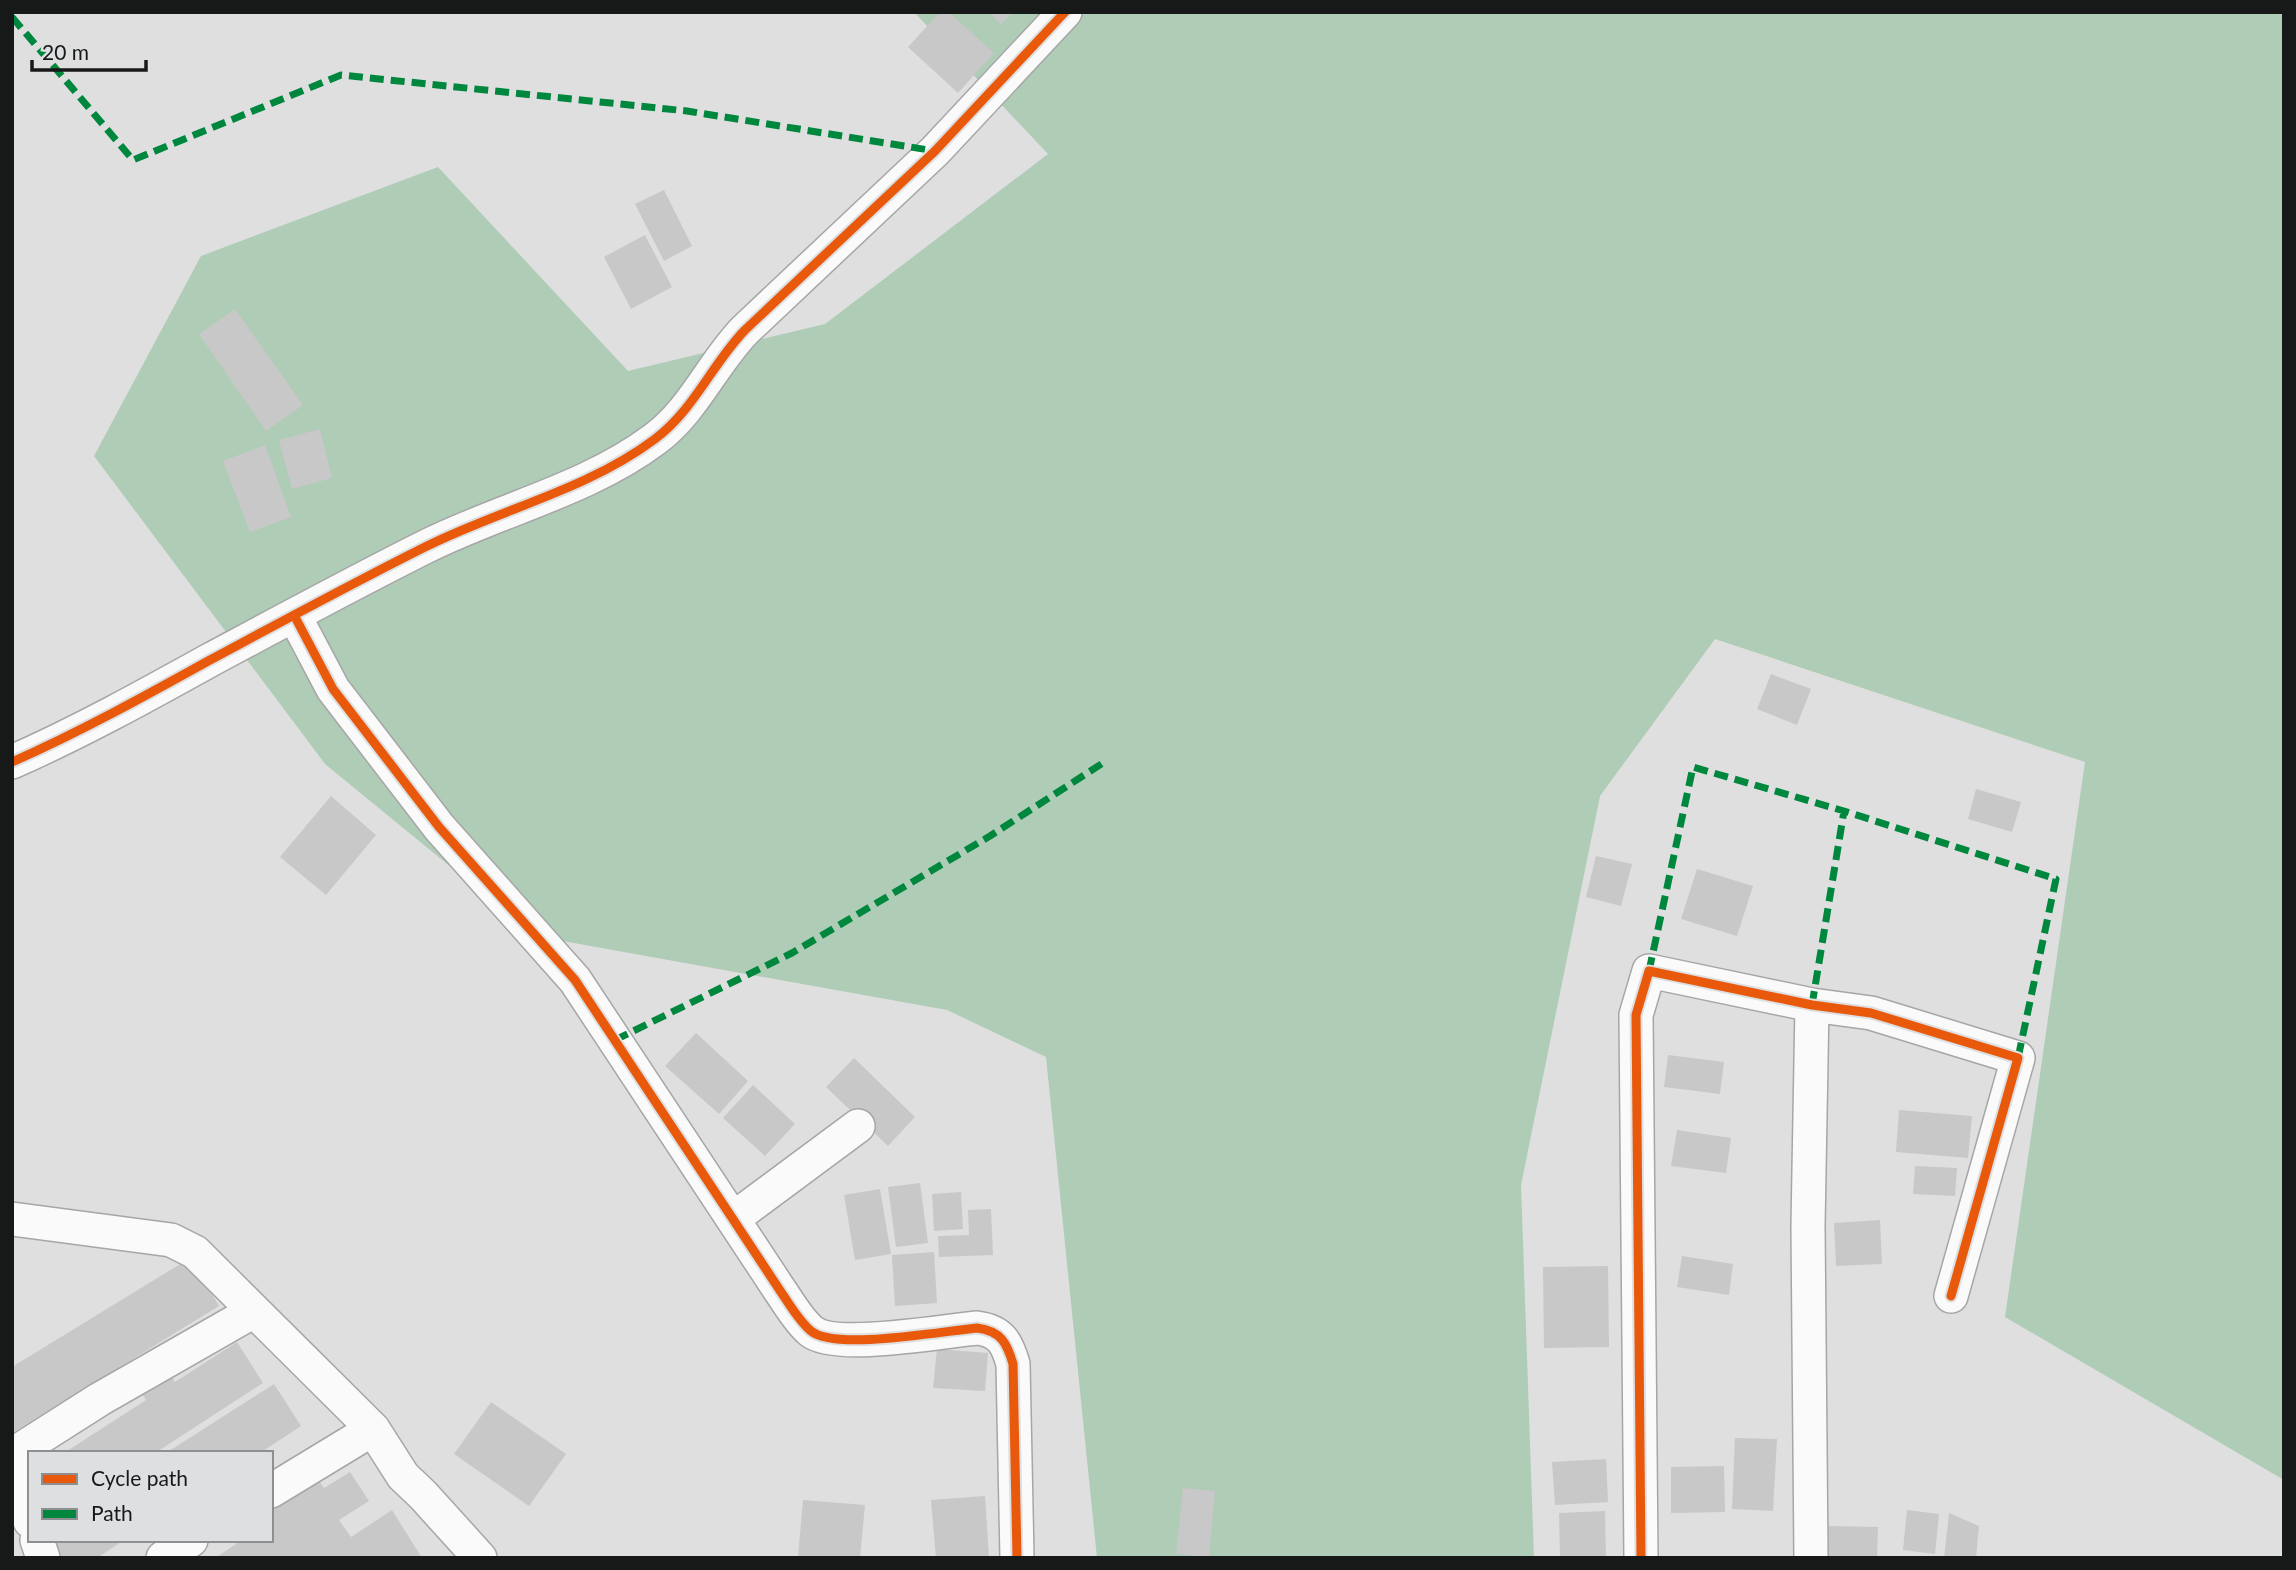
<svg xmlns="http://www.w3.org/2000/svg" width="2296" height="1570" viewBox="0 0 2296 1570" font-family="Lato,sans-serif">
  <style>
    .green { fill: #afccb6 }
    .building { fill: #c8c8c8 }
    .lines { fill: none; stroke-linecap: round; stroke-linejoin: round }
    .minor-casing { stroke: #a6a6a7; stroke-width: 36 }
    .minor { stroke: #fafafa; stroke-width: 33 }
    .quiet { stroke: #00873e; stroke-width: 7; stroke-dasharray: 14 7; stroke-linecap: butt }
    .cycleway-casing { stroke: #dedfe1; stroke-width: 13 }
    .cycleway { stroke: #e8590c; stroke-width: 9 }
  </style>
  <rect width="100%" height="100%" fill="#dfdfe0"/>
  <path class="green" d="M914 12H2284V1480L2005 1317 2085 762 1715 639 1600 796 1521 1185 1534 1558H1097L1046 1057 947 1010 535 936 325 764 94 456 201 256 438 167 628 371 825 324 1048 154Z"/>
  <path class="building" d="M940 12H949L994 53 958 93 908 47Z
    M988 12H1013L1001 24Z
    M664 190 692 246 664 261 635 204Z
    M645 235 672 287 631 309 604 257Z
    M235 309 303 405 266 431 199 334Z
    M320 429 332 478 292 489 279 440Z
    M265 445 291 517 250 532 223 461Z
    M1771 674 1811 689 1797 725 1757 709Z
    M1976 789 2021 802 2012 832 1968 819Z
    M331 796 376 835 326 895 280 857Z
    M1596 856 1632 864 1621 906 1586 897Z
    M1697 869 1753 886 1737 936 1681 919Z
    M696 1033 748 1081 719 1114 665 1066Z
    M1668 1055 1724 1062 1720 1094 1664 1087Z
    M854 1058 915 1117 888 1146 826 1087Z
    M753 1085 795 1124 765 1156 723 1118Z
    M1899 1110 1972 1116 1968 1158 1896 1152Z
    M1677 1130 1731 1138 1726 1173 1671 1166Z
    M1915 1166 1957 1168 1955 1196 1913 1194Z
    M920 1183 928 1243 896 1247 888 1187Z
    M880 1189 891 1254 855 1260 844 1195Z
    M961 1192 963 1229 934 1231 932 1194Z
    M991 1209 993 1255 939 1257 938 1236 969 1235 968 1210Z
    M1880 1220 1882 1264 1836 1266 1834 1223Z
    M934 1252 937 1303 895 1306 892 1255Z
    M1682 1256 1733 1264 1729 1295 1677 1287Z
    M190 1258 219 1306 12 1433V1367Z
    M1608 1266 1609 1347 1544 1348 1543 1267Z
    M237 1342 263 1383 155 1453H64L146 1400 138 1387 167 1369 175 1382Z
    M937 1349 988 1353 985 1391 933 1388Z
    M274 1384 301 1426 260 1453H166Z
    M491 1402 566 1454 529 1506 454 1454Z
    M1735 1438 1777 1439 1773 1511 1732 1509Z
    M1606 1459 1608 1502 1555 1505 1552 1462Z
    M1724 1466 1725 1512 1671 1513V1467Z
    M313 1472 324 1488 350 1472 369 1501 339 1520 351 1537 392 1510 422 1558H215L242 1540H271V1499Z
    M1183 1488 1215 1491 1209 1557 1176 1554Z
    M985 1496 989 1558H936L931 1500Z
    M803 1500 865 1505 860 1558 798 1557Z
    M1907 1510 1939 1514 1935 1554 1903 1550Z
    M1605 1511 1606 1558H1560L1559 1513Z
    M1949 1513 1979 1526 1976 1558H1944Z
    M1828 1526 1878 1527 1877 1558H1827Z
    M48 1540H124L97 1558H59Z"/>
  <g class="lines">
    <defs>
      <path id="minor" d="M294 615 333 689 439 827 575 980 781 1292C790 1305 799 1321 811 1331 835 1351 943 1331 977 1328 1001 1331 1007 1343 1013 1364L1017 1558
        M12 762C80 732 145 696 210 660 281 622 353 583 425 547 501 509 587 490 655 439 694 410 712 364 745 330L935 151 1065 12
        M734 1218 858 1126
        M12 1219 171 1240 195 1252 373 1429 403 1476 423 1495 480 1558
        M12 1455 100 1399 254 1311
        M12 1472 30 1521
        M271 1491 373 1429
        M37 1540 43 1558
        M163 1558 191 1540
        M1641 1558 1636 1015 1649 971 1812 1005 1871 1013 2018 1058 1951 1296
        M1811 1558 1808 1226 1812 1005"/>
    </defs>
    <use href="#minor" class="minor-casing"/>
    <use href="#minor" class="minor"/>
    <path class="quiet" d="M12 17 133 160 341 75 687 111 935 151
      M1649 971 1693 767 1844 811 2056 879 2018 1058
      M1812 1005 1844 811
      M615 1040 792 953 990 836 1106 761"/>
    <defs>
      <path id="cycleway" d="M294 615 333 689 439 827 575 980 781 1292C790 1305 799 1321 811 1331 835 1351 943 1331 977 1328 1001 1331 1007 1343 1013 1364L1017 1558
        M12 762C80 732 145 696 210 660 281 622 353 583 425 547 501 509 587 490 655 439 694 410 712 364 745 330L935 151 1065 12
        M1641 1558 1636 1015 1649 971 1812 1005 1871 1013 2018 1058 1951 1296"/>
    </defs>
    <use href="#cycleway" class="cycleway-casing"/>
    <use href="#cycleway" class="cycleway"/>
  </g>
  <rect width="2296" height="1570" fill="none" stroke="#171818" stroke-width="28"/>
  <rect x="28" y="1451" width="245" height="91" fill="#dedfe1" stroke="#8e8f91" stroke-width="2"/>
  <rect x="42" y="1474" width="35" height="10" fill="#e8590c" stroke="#8e8f91" stroke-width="2"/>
  <text x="91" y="1486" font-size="21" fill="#171818">Cycle path</text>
  <rect x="42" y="1509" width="35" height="10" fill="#00873e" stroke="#8e8f91" stroke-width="2"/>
  <text x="91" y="1521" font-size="21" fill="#171818">Path</text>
  <path d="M32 60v10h114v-10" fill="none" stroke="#171818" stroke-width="3.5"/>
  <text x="42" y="60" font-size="21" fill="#171818" stroke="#dedfe1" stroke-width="5" paint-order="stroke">20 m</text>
</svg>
